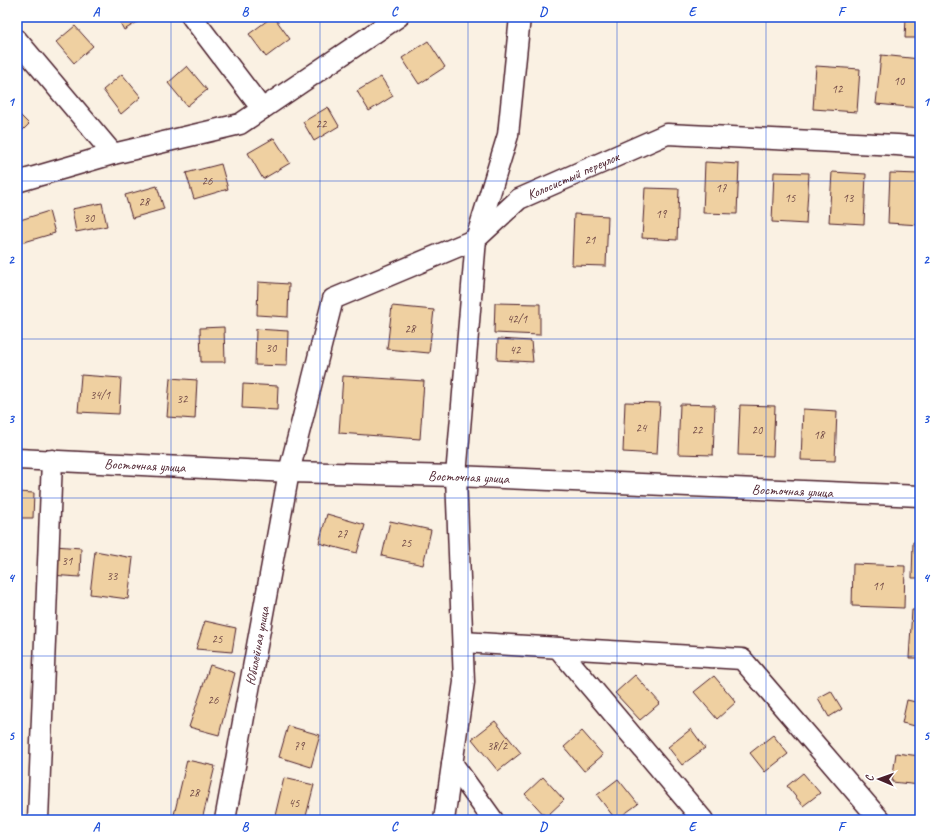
<svg xmlns="http://www.w3.org/2000/svg" width="937" height="837" viewBox="0 0 937 837" font-family="Caveat,sans-serif">
  <style>
    .building { fill: #efd0a1; stroke: #4a1f2b }
    .lines { fill: none; stroke-linecap: round; stroke-linejoin: round }
    .minor-casing { stroke: #4a1f2b; stroke-width: 23 }
    .minor { stroke: #fff; stroke-width: 20 }
    .grid { fill: none; stroke: #1d4ed8; stroke-width: 1; stroke-opacity: 0.55 }
    .labels { text-anchor: middle; stroke-width: 3; stroke-linejoin: round; paint-order: stroke }
    .number-label { font-size: 12px; fill: #734b48 }
    .street-label { font-size: 14px; fill: #4a1f2b; stroke: #fff }
    .neatline { fill: none; stroke: #1d4ed8; stroke-width: 1.5 }
    .grid-label { font-size: 13px; text-anchor: middle; font-weight: bold; fill: #1d4ed8 }
  </style>
  <rect width="100%" height="100%" fill="#faf1e3"/>
  <filter id="ink" filterUnits="userSpaceOnUse"><feTurbulence type="fractalNoise" baseFrequency=".025" numOctaves="2"/><feDisplacementMap in="SourceGraphic" scale="8" xChannelSelector="R" yChannelSelector="G"/><feConvolveMatrix kernelMatrix="1 2 1 2 8 2 1 2 1" color-interpolation-filters="sRGB"/></filter>
  <g filter="url(#ink)">
    <path class="building" d="M117 17H146L124 30Z
      M272 17H274L290 39 266 57 249 34Z
      M906 17H920V38H905Z
      M75 26 93 46 74 63 56 42Z
      M428 41 445 67 419 84 402 58Z
      M881 55 920 59V108L876 104Z
      M187 66 207 90 187 106 168 83Z
      M816 66 860 69 857 112 813 109Z
      M122 74 141 97 121 114 103 90Z
      M381 77 393 96 369 111 357 91Z
      M328 107 339 126 314 141 303 122Z
      M17 112 29 124 17 136Z
      M274 138 290 163 263 179 248 153Z
      M705 162 739 164 737 214 703 213Z
      M221 164 228 189 194 199 186 173Z
      M774 172 809 173 806 224 772 222Z
      M832 172 866 174 864 224 829 222Z
      M890 173 920 174V225L888 223Z
      M157 186 164 209 132 218 125 195Z
      M645 188 679 189 677 240 642 238Z
      M102 203 107 226 76 232 72 209Z
      M49 211 55 233 21 243 17 221Z
      M574 214 608 216 606 266 572 265Z
      M258 282 289 284 288 317 257 315Z
      M495 303 540 304V335L494 333Z
      M392 306 434 310 429 353 387 349Z
      M224 327 225 362H201L200 328Z
      M256 329 288 331 287 366 255 365Z
      M498 339 531 341 533 362 497 360Z
      M81 375 121 378 119 414 78 412Z
      M343 376 424 381 420 439 339 433Z
      M170 378 197 380 195 419 167 417Z
      M243 384 278 386 277 410 242 408Z
      M625 402 660 403 657 454 623 452Z
      M680 404 715 405 713 455 678 454Z
      M740 405 775 406 773 456 738 455Z
      M803 409 837 411 835 461 801 460Z
      M17 492 34 493 33 518H17Z
      M327 514 365 525 357 553 319 543Z
      M390 521 431 530 423 565 382 556Z
      M913 542H920V578H912Z
      M55 546 81 548 80 577 50 575Z
      M95 551 133 558 128 599 90 594Z
      M853 564 905 566 904 608 852 606Z
      M912 610H920V658H909Z
      M205 621 236 628 232 652 196 649Z
      M210 665 235 673 219 735 189 727Z
      M635 675 660 703 640 720 615 693Z
      M714 676 736 702 717 719 694 692Z
      M831 691 842 709 829 717 818 698Z
      M907 700 920 703V727L902 723Z
      M495 721 521 753 498 771 472 739Z
      M288 726 320 735 311 767 279 757Z
      M691 729 705 748 682 765 668 747Z
      M582 731 603 755 584 771 564 747Z
      M773 735 788 754 765 772 750 753Z
      M896 753 920 756V785L892 782Z
      M187 760 215 766 202 820 173 819Z
      M803 773 820 793 803 806 787 786Z
      M543 777 564 800 546 817 525 794Z
      M284 778 314 785 305 820H274Z
      M618 779 638 804 616 820 597 795Z"/>
    <g class="lines">
      <defs>
        <g id="minor">
          <path d="M192 17 262 109"/>
          <path d="M17 40 113 154"/>
          <path d="M17 182 113 154 240 124 398 17"/>
          <path id="s1" d="M17 459 289 472 456 476 920 496"/>
          <path d="M463 642 742 659 880 820"/>
          <path d="M558 648 703 820"/>
          <path d="M452 763 493 820"/>
          <path d="M38 820 52 460"/>
          <path id="s2" d="M225 820 289 472 333 299 476 239 508 135 520 17"/>
          <path id="s3" d="M444 820 464 682 456 476 476 239 519 199 667 134 897 145 920 147"/>
        </g>
      </defs>
      <use href="#minor" class="minor-casing"/>
      <use href="#minor" class="minor"/>
    </g>
  </g>
  <path class="grid" d="M171 17V820M320 17V820M468 17V820M617 17V820M766 17V820M17 181H920M17 339H920M17 498H920M17 656H920"/>
  <g class="labels">
    <g class="number-label">
      <text x="899" y="85">10</text>
      <text x="837" y="93">12</text>
      <text x="321" y="128">22</text>
      <text x="207" y="185">26</text>
      <text x="721" y="192">17</text>
      <text x="790" y="202">15</text>
      <text x="848" y="202">13</text>
      <text x="144" y="206">28</text>
      <text x="661" y="218">19</text>
      <text x="89" y="222">30</text>
      <text x="590" y="244">21</text>
      <text x="517" y="323">42/1</text>
      <text x="410" y="333">28</text>
      <text x="271" y="352">30</text>
      <text x="515" y="354">42</text>
      <text x="100" y="399">34/1</text>
      <text x="182" y="403">32</text>
      <text x="641" y="432">24</text>
      <text x="697" y="434">22</text>
      <text x="757" y="434">20</text>
      <text x="819" y="439">18</text>
      <text x="342" y="538">27</text>
      <text x="406" y="547">25</text>
      <text x="67" y="565">31</text>
      <text x="112" y="580">33</text>
      <text x="878" y="590">11</text>
      <text x="217" y="643">25</text>
      <text x="213" y="704">26</text>
      <text x="299" y="750">79</text>
      <text x="497" y="750">38/2</text>
      <text x="194" y="797">28</text>
      <text x="294" y="807">45</text>
    </g>
    <g class="street-label">
      <text dy="5" stroke="none"><textPath href="#s3" startOffset="701">Колосистый переулок</textPath></text>
      <text dy="5" stroke="none"><textPath href="#s1" startOffset="128">Восточная улица</textPath></text>
      <text dy="5" stroke="none"><textPath href="#s1" startOffset="452">Восточная улица</textPath></text>
      <text dy="5" stroke="none"><textPath href="#s1" startOffset="776">Восточная улица</textPath></text>
      <text dy="5" stroke="none"><textPath href="#s2" startOffset="177">Юбилейная улица</textPath></text>
    </g>
  </g>
  <rect width="937" height="837" fill="none" stroke="#fff" stroke-width="44"/>
  <g transform="translate(879 779) rotate(272)" stroke="#ffffff" stroke-width="3" paint-order="stroke">
  <path d="M0-3L7 15L0 10L-7 15Z" fill="#4a1f2b"/>
  <text y="-6" font-size="11" font-weight="bold" text-anchor="middle" fill="#4a1f2b">С</text>
  </g>
  <rect x="22" y="22" width="893" height="793" class="neatline"/>
  <g class="grid-label">
    <text x="96" y="16">A</text>
    <text x="245" y="16">B</text>
    <text x="394" y="16">C</text>
    <text x="543" y="16">D</text>
    <text x="692" y="16">E</text>
    <text x="841" y="16">F</text>
    <text x="11" y="106">1</text>
    <text x="926" y="106">1</text>
    <text x="11" y="264">2</text>
    <text x="926" y="264">2</text>
    <text x="11" y="423">3</text>
    <text x="926" y="423">3</text>
    <text x="11" y="582">4</text>
    <text x="926" y="582">4</text>
    <text x="11" y="740">5</text>
    <text x="926" y="740">5</text>
    <text x="96" y="831">A</text>
    <text x="245" y="831">B</text>
    <text x="394" y="831">C</text>
    <text x="543" y="831">D</text>
    <text x="692" y="831">E</text>
    <text x="841" y="831">F</text>
  </g>
</svg>
